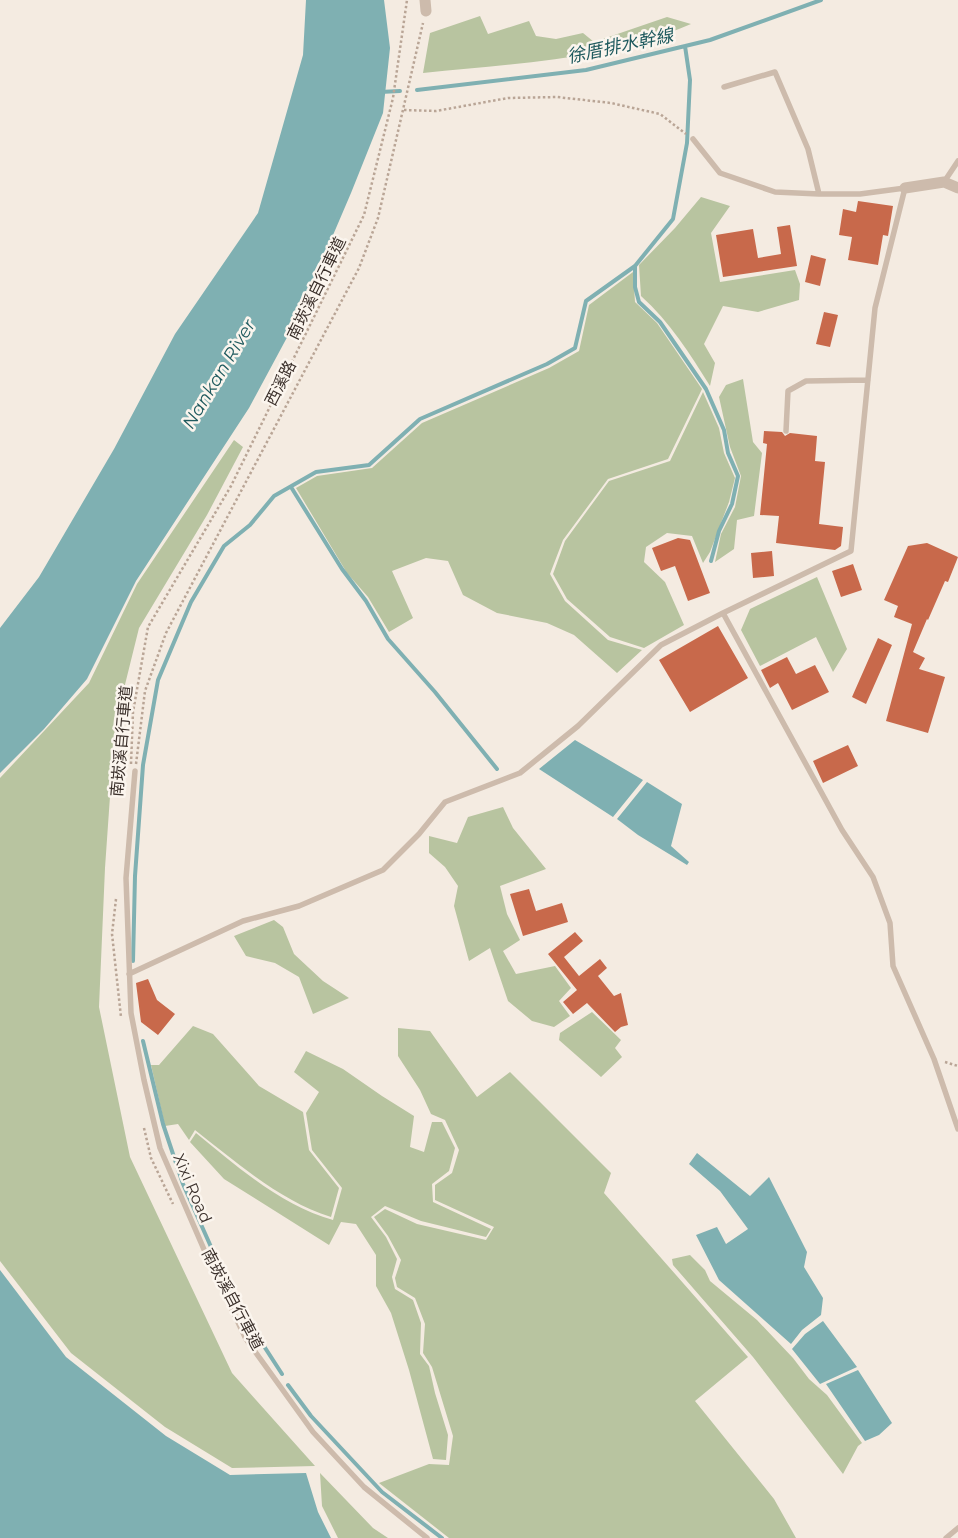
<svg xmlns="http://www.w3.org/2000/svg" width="958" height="1538" viewBox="0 0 958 1538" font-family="Montserrat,'Noto Sans TC',sans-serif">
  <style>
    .green { fill: #b8c4a0 }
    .water { fill: #7fb0b2 }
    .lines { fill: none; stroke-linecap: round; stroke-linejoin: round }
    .stream { stroke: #7fb0b2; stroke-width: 4 }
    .building { fill: #c8694b }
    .path { stroke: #b9a596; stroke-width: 2.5; stroke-dasharray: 2.5 2.5; stroke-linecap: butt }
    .service { stroke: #cdbbac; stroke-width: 5.5 }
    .minor { stroke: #cdbbac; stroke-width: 11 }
    .labels { text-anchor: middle; stroke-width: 5; stroke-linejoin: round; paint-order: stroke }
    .street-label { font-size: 16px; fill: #3b302b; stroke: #fbf5ee }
    .water-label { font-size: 18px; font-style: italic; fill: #1f5a5e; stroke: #fbf5ee }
  </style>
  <rect width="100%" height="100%" fill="#f4ebe1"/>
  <path class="green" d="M480 16 488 34 529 21 536 36 556 39 583 33 594 42 667 17 691 24C607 61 513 63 423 73L430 33Z
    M701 197 730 206 711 233 720 282 795 270 800 284 799 300 758 312 723 306 704 344 715 363 710 386C690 354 670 322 641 296L639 265 675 228Z
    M633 272 635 302 657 323 702 389 668 459 608 479 563 540 550 574 565 601 608 640 642 650 617 673 574 635 547 623 497 613 463 595 448 561 426 558 392 571 413 618 389 632 368 597 347 573 296 488 317 476 372 468 422 423 549 368 579 351 589 305Z
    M743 379 753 442 762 453 754 516 737 520 734 549 715 562 721 534 735 507 741 476 730 447 719 397 726 385Z
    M703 392 719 428 724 453 735 478 729 502 710 552 703 563 692 536 667 533 646 547 644 562 665 582 684 625 644 648 610 637 567 599 553 574 565 541 609 481 670 461Z
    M234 440 243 447 207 515 139 628 115 725 105 868 99 1007 130 1157 232 1373 315 1466 232 1468 165 1427 71 1353 0 1261V778L89 683 137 584Z
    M817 577 847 649 833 672 816 637 760 666 741 630 750 609Z
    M503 807 513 828 546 869 500 886 507 914 520 940 503 951 516 974 555 966 571 988 559 1001 570 1016 554 1027 532 1021 508 1001 490 948 469 961 454 906 458 886 445 867 429 853V836L457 843 468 817Z
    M274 920 283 927 294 954 323 981 349 998 313 1014 299 977 275 963 246 956 234 936Z
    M592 1012 621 1040 615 1048 622 1057 601 1077 559 1040 560 1033Z
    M193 1026 213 1034 259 1086 303 1112 309 1150 339 1188 331 1217C281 1202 236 1162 195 1130L189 1140 178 1124 165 1126 151 1065H159Z
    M398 1028 430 1031 477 1097 510 1072 611 1173 604 1193 748 1357 695 1401 774 1499 796 1538H449L379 1483 429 1464 449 1465 453 1436 432 1367 423 1353 425 1324 415 1298 397 1287 395 1278 401 1260 388 1236 374 1217 385 1209 417 1224 486 1240 494 1227 435 1200V1185L452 1173 459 1150 445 1120 431 1114 420 1090 398 1056Z
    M306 1051 343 1069 382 1096 414 1116 410 1147 424 1152 432 1122H442L455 1148 449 1171 432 1184 433 1202 491 1229 486 1237 421 1221 385 1206 371 1217 386 1237 397 1259 392 1277 395 1289 413 1300 421 1323 420 1354 429 1366 435 1393 448 1435 446 1460 433 1459 409 1370 391 1313 376 1286V1255L356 1224 341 1222 329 1245 224 1179 190 1142 196 1133C235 1165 283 1207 333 1220L342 1188 312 1150 306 1113 319 1092 294 1072Z
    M690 1255 705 1270 710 1281 757 1320 793 1358 809 1379 827 1395 862 1443 858 1446 843 1474 753 1357 673 1265 672 1259Z
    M320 1473 373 1528 388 1538H338L322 1506Z"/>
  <path class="water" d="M306 0H384L390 48 383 113 351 193 298 317 249 408 136 581 87 679 44 729 0 773V628L39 577 114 449 175 334 258 213 303 55Z
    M575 740 643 780 613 817 539 769Z
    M647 782 682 804 671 846 689 862 687 865 638 835 617 819Z
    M697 1153 750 1196 769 1177 807 1252 804 1267 823 1298 821 1315 802 1330 791 1344 719 1280 696 1235 717 1227 726 1244 748 1229 720 1191 689 1164Z
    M0 1270 66 1357 166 1436 230 1475 306 1473 318 1512 331 1538H0Z
    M823 1321 857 1367 820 1384 792 1349 805 1334Z
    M858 1370 892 1423 879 1435 865 1441 826 1384Z"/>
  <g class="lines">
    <path class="stream" d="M417 90 586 70 710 40 821 0
      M380 92 400 91
      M635 266V287L639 302 660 322 706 389 724 430 728 453 738 476 732 504 719 531 711 561
      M291 487 342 569 366 601 388 639 435 692 497 769
      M133 961 135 876 143 765 158 680 191 602 224 546 250 525 274 496 316 472 369 465 420 419 547 364 575 348 586 301 635 266 673 219 687 143 690 80 685 46
      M143 1041 163 1124 183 1184 236 1303 282 1374
      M288 1385 311 1416 382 1492 442 1538"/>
  </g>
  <path class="building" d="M858 201 893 206 888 236 883 235 878 265 848 260 852 237 839 235 843 209 856 212Z
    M790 225 797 266 723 277 716 235 753 229 758 258 781 254 777 227Z
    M811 255 826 259 820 286 805 282Z
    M824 312 838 315 830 347 816 344Z
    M764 431 782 432 785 436 790 433 817 436 815 461 825 462 819 524 843 527 841 546 835 550 776 543 779 516 760 515 767 444 763 443Z
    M678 538 690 540 710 593 688 601 675 566 661 571 652 548Z
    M927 543 958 557 948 582 945 581 928 620 927 619 913 652 925 658 919 669 945 677 928 733 886 721 912 624 894 617 898 606 884 600 908 546Z
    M772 551 774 576 753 578 751 553Z
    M853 564 862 590 841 597 832 571Z
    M718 626 748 678 690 712 659 660Z
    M878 638 892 645 866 704 852 697Z
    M787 657 796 674 815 665 829 692 792 710 778 683 770 688 761 670Z
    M848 745 858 766 823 783 813 761Z
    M529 889 536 911 562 903 568 922 523 936 510 894Z
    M575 932 583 941 564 957 579 976 600 959 607 968 598 976 614 996 621 993 628 1025 621 1027 615 1032 587 1003 573 1014 563 1002 577 990 548 954Z
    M148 979 157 1000 175 1014 158 1035 141 1022 136 983Z"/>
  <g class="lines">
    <path class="path" d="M404 110 436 111 508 98 557 97 611 103 660 114 686 134
      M131 764 133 712 148 627 231 486 364 215 393 98 407 0
      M136 764 145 691 166 633 359 268 378 218 423 23
      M116 899 112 934 121 1017
      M945 1062 958 1066
      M144 1128 151 1158 173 1204"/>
    <path class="service" d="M724 87 775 72 808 149 819 194H860L905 188 875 308 851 551 723 613 842 830 873 877 890 923 893 966 934 1059 958 1129
      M693 139 720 173 775 192 819 194
      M944 182 958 161
      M786 431 788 391 806 381 868 380
      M135 771 126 878 131 1013 144 1080 160 1148 209 1261 246 1339 313 1432 364 1487 427 1538
      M129 974 243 921 299 906 383 870 419 834 445 802 520 773 578 726 661 645 723 613
      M946 1538 958 1528"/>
    <path class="minor" d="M425 0 426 11
      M905 188 944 182 958 188"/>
  </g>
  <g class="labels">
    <g class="street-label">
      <text transform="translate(316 288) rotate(-64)" y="6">南崁溪自行車道</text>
      <text transform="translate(280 383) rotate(-63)" y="6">西溪路</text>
      <text transform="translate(121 741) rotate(-85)" y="6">南崁溪自行車道</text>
      <text transform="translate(193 1188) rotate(67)" y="6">Xixi Road</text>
      <text transform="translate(233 1299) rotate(62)" y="6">南崁溪自行車道</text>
    </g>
    <g class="water-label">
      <text transform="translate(620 46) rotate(-12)" y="6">徐厝排水幹線</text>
      <text transform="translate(219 374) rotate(-59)" y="6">Nankan River</text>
    </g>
  </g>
</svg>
